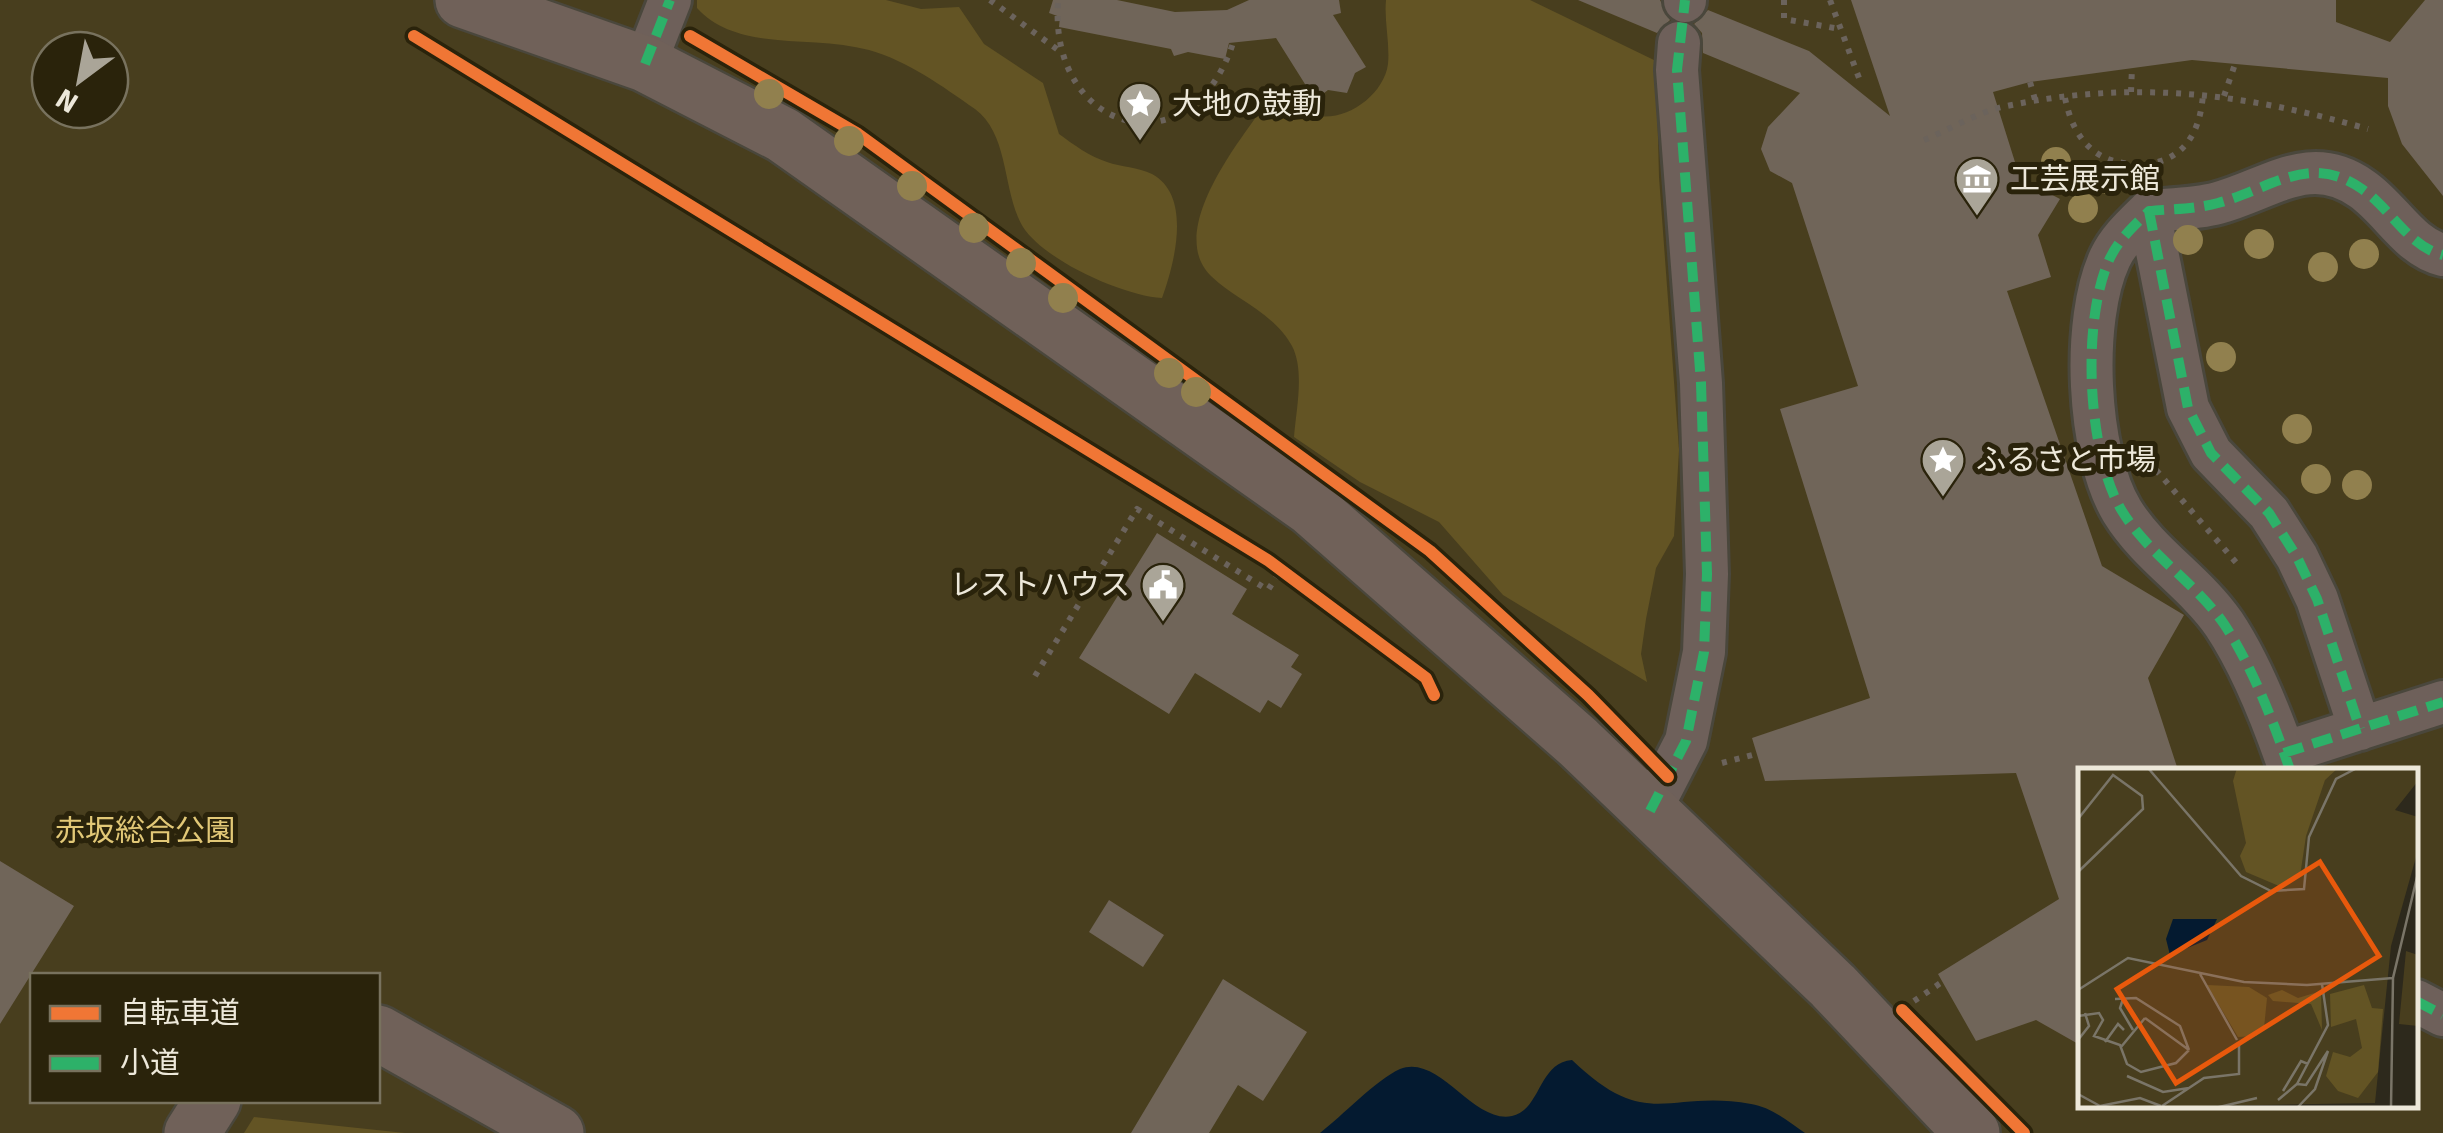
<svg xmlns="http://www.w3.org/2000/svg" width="2443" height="1133" viewBox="0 0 2443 1133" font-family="Signika,'Noto Sans JP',sans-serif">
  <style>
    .green { fill: #483e1e; fill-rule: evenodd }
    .forest { fill: #635424 }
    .water { fill: #041a30 }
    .building { fill: #706559 }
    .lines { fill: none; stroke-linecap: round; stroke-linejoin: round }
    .street-casing { stroke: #4a473c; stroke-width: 48 }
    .secondary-casing { stroke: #4a473c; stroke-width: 60 }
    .path { stroke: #6b635c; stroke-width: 6; stroke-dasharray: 5 8; stroke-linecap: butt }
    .street { stroke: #6e605a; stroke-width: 42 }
    .secondary { stroke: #706159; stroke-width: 55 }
    .quiet { stroke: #2db169; stroke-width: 10; stroke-dasharray: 20 10; stroke-linecap: butt }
    .cycleway-casing { stroke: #2a230b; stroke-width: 19 }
    .cycleway { stroke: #f07635; stroke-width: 12 }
    .tree { fill: #91804e }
    .labels { text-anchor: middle; stroke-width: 10; stroke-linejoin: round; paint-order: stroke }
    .poi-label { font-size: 30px; fill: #ede8da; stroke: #2a230b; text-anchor: start }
    .park-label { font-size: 30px; fill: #e2c877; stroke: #2a230b }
    .inset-road { fill: none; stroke: #7a7568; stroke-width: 2.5 }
    .view { fill: #e8590c; fill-opacity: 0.15; stroke: #e8590c; stroke-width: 5 }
    .inset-edge { fill: none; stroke: #ede8da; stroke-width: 5 }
  </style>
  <rect width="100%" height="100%" fill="#2d291c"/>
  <path class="green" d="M0 0H2443V1133H0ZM50 50H110V110H50ZM2080 770H2416V1106H2080ZM32 976H378V1100H32Z"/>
  <path class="forest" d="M697 0H886L921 9 959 7 984 44 1043 83 1059 134C1074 145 1089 156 1107 162 1121 167 1138 167 1152 174 1193 196 1174 265 1162 298 1124 296 1045 261 1023 227 1002 192 1010 135 975 109 942 86 908 61 869 50 811 34 738 53 697 8Z
    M1386 0H1530L1656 61 1659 177 1679 450 1674 536 1656 568 1646 619 1641 654 1647 682 1503 595 1439 522 1360 482 1294 437C1296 410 1305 371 1292 346 1274 313 1236 300 1211 276 1166 232 1238 143 1264 106 1286 105 1298 112 1318 116 1348 121 1384 94 1388 64 1390 43 1384 21 1386 0Z
    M254 1117 405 1133H244Z"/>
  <path class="water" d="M1572 1060C1648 1133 1667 1089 1751 1104 1771 1107 1789 1122 1805 1133H1320C1342 1116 1376 1080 1400 1069 1439 1053 1473 1124 1512 1116 1541 1110 1538 1063 1572 1060Z"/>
  <path class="building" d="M1053 0H1117L1175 12 1227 10 1249 0H1339L1341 13 1333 15 1366 67 1355 73 1347 93 1328 90 1315 100 1276 38 1229 43 1225 59 1188 52 1174 56 1171 49 1059 27 1060 17 1049 13Z
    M1578 0H1660L1670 20 1657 33Z
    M1851 0H2336V22L2390 42 2425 0H2443V196L2402 144 2388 106V78L2192 60 2030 82 1993 92 2020 178 2060 199 2038 235 2051 277 2007 291 2102 566 2184 615 2148 678 2178 770H2080V1045L2036 1020 1976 1041 1938 974 2059 899 2016 773 1765 781 1752 738 1870 698 1780 409 1858 386 1792 183 1770 171 1761 149 1768 127 1800 93 1703 53 1702 33 1694 24 1708 10 1809 51 1890 116Z
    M1157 533 1247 589 1232 614 1299 655 1291 667 1302 674 1281 708 1268 700 1260 713 1195 673 1169 714 1079 658Z
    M0 861 74 906 0 1024Z
    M1109 900 1164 935 1143 967 1089 932Z
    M1223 979 1307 1032 1263 1101 1238 1085 1209 1133H1131Z"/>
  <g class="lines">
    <defs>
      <path id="street" d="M1685 1V0
        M645 64 670 0
        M2149 211 2188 408 2211 453 2269 513 2297 557 2317 599 2360 729
        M2284 753 2443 702
        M2290 770C2274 723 2252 666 2224 624 2195 582 2149 555 2122 511 2087 453 2081 320 2110 258 2119 239 2135 225 2149 211 2171 209 2196 209 2218 203 2270 189 2310 152 2362 189 2391 209 2409 247 2443 255
        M1650 811 1686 741 1704 652 1707 574 1701 383 1677 70 1679 43
        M2416 1001 2443 1015"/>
      <path id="secondary" d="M463 0 645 64 783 135 1311 508 1578 742 1833 986 1972 1133
        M378 1033 556 1133
        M192 1133 213 1100"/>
    </defs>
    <use href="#street" class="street-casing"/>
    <use href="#secondary" class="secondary-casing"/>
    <path class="path" d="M990 0 1058 50
      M1784 0V19L1840 29
      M1830 0 1859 78
      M1058 3C1049 133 1192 174 1234 40
      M2030 82 2036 103
      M2131 92 2132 68
      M2224 96 2235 64
      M2065 98C2074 142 2099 168 2146 163
      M1924 140C1949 130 1976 113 2002 107 2131 79 2243 93 2368 129
      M2158 162C2190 153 2201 124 2203 94
      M2156 470 2240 567
      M1035 676 1137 509 1268 590 1281 570
      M1722 763 1756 754
      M1914 1001 1942 982"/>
    <use href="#street" class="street"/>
    <use href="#secondary" class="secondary"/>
    <path class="quiet" d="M645 64 670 0
      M2149 211 2188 408 2211 453 2269 513 2297 557 2317 599 2360 729
      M2284 753 2443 702
      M2290 770C2274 723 2252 666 2224 624 2195 582 2149 555 2122 511 2087 453 2081 320 2110 258 2119 239 2135 225 2149 211 2171 209 2196 209 2218 203 2270 189 2310 152 2362 189 2391 209 2409 247 2443 255
      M1650 811 1686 741 1704 652 1707 574 1701 383 1677 70 1685 0
      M2416 1001 2443 1015"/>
    <defs>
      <path id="cycleway" d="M414 36 1269 561 1426 678 1434 695
        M690 36 858 134 1430 551 1588 695 1668 777
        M1902 1010 2024 1133"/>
    </defs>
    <use href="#cycleway" class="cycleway-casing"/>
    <use href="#cycleway" class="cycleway"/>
  </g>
  <g class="tree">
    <circle cx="769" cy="94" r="15"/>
    <circle cx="849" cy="141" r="15"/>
    <circle cx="2056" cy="162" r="15"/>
    <circle cx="2105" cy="179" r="15"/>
    <circle cx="912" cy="186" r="15"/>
    <circle cx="2083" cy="208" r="15"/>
    <circle cx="974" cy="228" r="15"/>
    <circle cx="2188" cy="240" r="15"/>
    <circle cx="2259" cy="244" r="15"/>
    <circle cx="2364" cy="254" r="15"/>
    <circle cx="1021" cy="263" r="15"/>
    <circle cx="2323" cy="267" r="15"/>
    <circle cx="1063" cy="298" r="15"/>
    <circle cx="2221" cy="357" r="15"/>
    <circle cx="1169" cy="373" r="15"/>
    <circle cx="1196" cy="392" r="15"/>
    <circle cx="2297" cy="429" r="15"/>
    <circle cx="2316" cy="479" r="15"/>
    <circle cx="2357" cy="485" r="15"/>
  </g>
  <defs>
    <symbol id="sight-pin" viewBox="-11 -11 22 30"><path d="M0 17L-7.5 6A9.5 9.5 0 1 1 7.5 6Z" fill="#aaa598" stroke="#2a230b"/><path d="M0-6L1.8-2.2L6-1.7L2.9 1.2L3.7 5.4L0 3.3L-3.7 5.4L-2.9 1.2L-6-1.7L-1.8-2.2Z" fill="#fff"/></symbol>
    <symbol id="museum-pin" viewBox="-11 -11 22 30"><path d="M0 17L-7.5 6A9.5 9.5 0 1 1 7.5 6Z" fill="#aaa598" stroke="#2a230b"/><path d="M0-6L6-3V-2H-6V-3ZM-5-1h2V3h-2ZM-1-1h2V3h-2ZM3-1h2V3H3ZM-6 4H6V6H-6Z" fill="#fff"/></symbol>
    <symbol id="civic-pin" viewBox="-11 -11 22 30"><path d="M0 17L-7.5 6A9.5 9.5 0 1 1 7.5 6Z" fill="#aaa598" stroke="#2a230b"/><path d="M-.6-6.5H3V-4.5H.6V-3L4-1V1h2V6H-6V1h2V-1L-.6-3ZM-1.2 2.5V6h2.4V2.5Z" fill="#fff"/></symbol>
  </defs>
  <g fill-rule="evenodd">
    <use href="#sight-pin" x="1115" y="79" width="50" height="68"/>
    <use href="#museum-pin" x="1952" y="154" width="50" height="68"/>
    <use href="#sight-pin" x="1918" y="435" width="50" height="68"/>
    <use href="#civic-pin" x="1138" y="560" width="50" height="68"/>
  </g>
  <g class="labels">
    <g class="poi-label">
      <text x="1172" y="114">大地の鼓動</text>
      <text x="2010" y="189">工芸展示館</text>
      <text x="1976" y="470">ふるさと市場</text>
      <text x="1130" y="595" text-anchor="end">レストハウス</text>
    </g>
    <g class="park-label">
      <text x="145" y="841">赤坂総合公園</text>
    </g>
  </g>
  <g transform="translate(2078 768)">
    <rect width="340" height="340" fill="#2d291c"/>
    <path d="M0 0H340V13L317 42 340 49V82L313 178 297 335 0 340ZM328 183 340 187V258L321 256Z" fill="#483e1e"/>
    <path d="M159 0H260L247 12 228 68 222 108 201 118 168 104 162 88 168 75 155 13ZM129 217 171 219 189 230 186 260 178 268 160 269ZM286 217 294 240 305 241 300 304 280 330 260 323 248 308 255 284 272 289 284 280 278 251 253 259 252 226ZM204 222 220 230 243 223 244 262 233 236 195 233 190 227Z" fill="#635424"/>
    <path d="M95 151H139L129 172 92 187 88 171Z" fill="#041a30"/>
    <path class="inset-road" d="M70 0 163 108 193 123 226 121 231 69 258 11 279 0M0 51 35 7 64 28 65 41 0 104M122 206 159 272M0 222 50 190 166 214 229 217 315 210M37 231 58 230 102 258 111 282M45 231 42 240 55 262M0 248 21 245 25 252 16 268 42 277 49 296 63 304 98 295 111 282M67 250 111 282M0 272 11 258 7 245M27 274 40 256 46 262M43 279 67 250M49 308 85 324 111 320M205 323 223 293 230 296M0 326 22 338 62 330 83 338M200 332 219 316 250 257 244 216M84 338 126 310 161 306V276M137 340 179 330M219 340 237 321 250 283 228 317 219 316M313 340 315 210 340 105"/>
    <path class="view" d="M242 94 301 188 98 315 39 221Z"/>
    <rect width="340" height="340" class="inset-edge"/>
  </g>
  <rect x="30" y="973" width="350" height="130" fill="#2a230b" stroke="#78725e" stroke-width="2.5"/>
  <rect x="50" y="1006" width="50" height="15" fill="#f07635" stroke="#78725e" stroke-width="2.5"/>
  <text x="120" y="1023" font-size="30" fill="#ede8da">自転車道</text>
  <rect x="50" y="1056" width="50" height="15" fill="#2db169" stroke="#78725e" stroke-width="2.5"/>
  <text x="120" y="1073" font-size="30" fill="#ede8da">小道</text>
  <g transform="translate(80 80) rotate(212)"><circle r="48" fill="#2a230b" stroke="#78725e" stroke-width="2.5"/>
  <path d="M0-8L18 38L0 25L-18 38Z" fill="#aaa598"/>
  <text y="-15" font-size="28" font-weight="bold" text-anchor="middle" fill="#ede8da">N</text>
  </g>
</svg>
